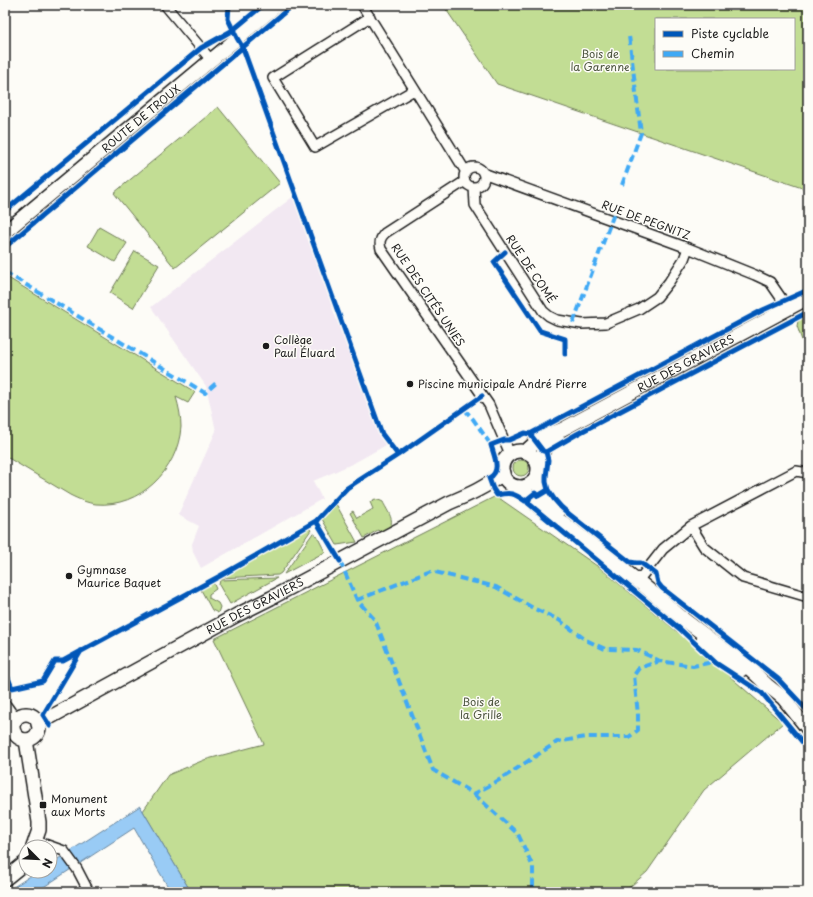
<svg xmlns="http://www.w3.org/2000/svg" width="813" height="897" viewBox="0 0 813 897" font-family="'Playpen Sans',sans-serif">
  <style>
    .built { fill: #f2e8f2 }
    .green { fill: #c2dd94; stroke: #6f7c58; fill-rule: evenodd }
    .water { fill: #99cbf5; stroke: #67859e }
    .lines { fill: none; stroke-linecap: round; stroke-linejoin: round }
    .street-casing { stroke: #1c1c1c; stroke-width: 12 }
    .secondary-casing { stroke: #1c1c1c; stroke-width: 16 }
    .street { stroke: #fdfcf7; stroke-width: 9 }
    .secondary { stroke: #fdfcf7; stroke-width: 13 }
    .quiet { stroke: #3fa9f5; stroke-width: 4; stroke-dasharray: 8 4; stroke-linecap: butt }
    .cycleway-casing { stroke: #fdfcf7; stroke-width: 8 }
    .cycleway { stroke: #0057b8; stroke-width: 5 }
    .poi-dot { fill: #1c1c1c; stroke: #fdfcf7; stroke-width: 1.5 }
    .labels { text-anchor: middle; stroke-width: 3; stroke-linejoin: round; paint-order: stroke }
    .park-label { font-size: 11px; fill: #4e5640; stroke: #fdfcf7 }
    .street-label { font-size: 11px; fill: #1c1c1c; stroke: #fdfcf7 }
    .poi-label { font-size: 11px; fill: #1c1c1c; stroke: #fdfcf7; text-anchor: start }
  </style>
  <rect width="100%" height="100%" fill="#fdfcf7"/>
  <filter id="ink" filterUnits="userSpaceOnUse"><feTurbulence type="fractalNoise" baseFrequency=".025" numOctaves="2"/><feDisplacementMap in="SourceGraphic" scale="8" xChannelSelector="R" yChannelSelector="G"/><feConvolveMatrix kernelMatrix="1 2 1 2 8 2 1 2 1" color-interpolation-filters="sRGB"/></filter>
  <g filter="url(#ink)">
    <path class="built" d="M299 192 388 444 354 463 332 473 313 481 322 499 201 568 193 552 192 544 199 526 178 515 216 431 206 386 151 307Z"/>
    <path class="green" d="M443 5H808V190L497 84ZM656 19H794V69H656Z
      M218 107 280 183 175 268 114 193Z
      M99 227 127 243 115 262 88 246Z
      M135 251 159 265 133 308 110 293Z
      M5 276 195 392 188 403 176 397C179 407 181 417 181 427 178 470 140 508 96 504 87 503 78 499 70 495L5 456Z
      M808 315V358L797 326 798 321Z
      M513 468a8 8 0 1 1 16 0a8 8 0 1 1-16 0Z
      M496 496 600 568 703 653 783 723 704 790 647 872 624 892H191L143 811 168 775 204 760 264 744 214 639Z
      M375 499 381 501 383 502C386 509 396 521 389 527 387 529 383 531 380 532L378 530 364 538 350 513 353 511 357 518 373 509 370 502Z
      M336 504 357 542 337 545 322 519Z
      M308 528 311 530 281 573 278 575 221 578 220 576Z
      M313 533 317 536 325 552 284 574Z
      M277 578 230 604 219 585 220 580Z
      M213 582 216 589 209 594V598L218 603 220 607 218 613 212 610 200 588Z"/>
    <path class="water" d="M140 806 191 892H171L134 828 36 892H6L38 871H50V864Z"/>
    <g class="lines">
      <defs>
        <path id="street" d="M165 5 211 60
          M362 5 466 172
          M370 17 273 78 315 147 414 90
          M464 177a10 10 0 1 1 20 0a10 10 0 1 1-20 0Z
          M483 173 688 248 755 275 770 282 788 308
          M465 181 385 233C380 238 379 242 381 249L489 405 510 454
          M474 187 475 205 543 311 549 316 557 320 582 324 606 323 639 309 657 297 669 282 684 259 688 248
          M691 526 704 547 743 578 808 597
          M638 581 663 549 691 526 796 471 808 473
          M36 841 64 851 77 869 89 892"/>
        <g id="secondary">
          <path id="s1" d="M5 232 277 5"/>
          <circle cx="520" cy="469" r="18"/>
          <path id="s2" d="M525 452 536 442 551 434 563 429 808 298"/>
          <path d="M537 463C543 451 549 443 558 434"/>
          <path d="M535 478C541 492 548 504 557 515"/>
          <path d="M519 487 530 497 536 504 547 513 562 522 642 584 686 621 751 670 767 685 783 698 808 729"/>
          <path d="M703 641 715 655 741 670"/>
          <path d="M5 707 15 721"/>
          <circle cx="26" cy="727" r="13"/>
          <path id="s3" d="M38 724 237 615 271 598 449 503C468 495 487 487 503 473"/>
          <path d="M26 740 39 822V830L33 847"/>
          <path d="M5 879 26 862"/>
        </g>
      </defs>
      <use href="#street" class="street-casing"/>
      <use href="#secondary" class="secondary-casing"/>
      <use href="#street" class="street"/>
      <use href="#secondary" class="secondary"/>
      <path class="quiet" d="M398 7 400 5
        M622 185 641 133 629 36
        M5 272 205 393 216 383
        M573 323 615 211
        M464 409 473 419 491 445
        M340 561 357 600 375 620 402 689 433 770 474 794 501 779 557 742 586 737H629L638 730V715L634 675 639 668 660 661 693 666 708 663 714 656
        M357 600 431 571 496 587 535 609 559 620 586 640 605 649 637 650 660 661
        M474 794 518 834 533 867V892"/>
      <defs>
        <path id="cycleway" d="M229 5 228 19 237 38 243 48 382 434 398 455 482 396
          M5 211 201 48 233 30 263 5
          M5 247 293 5
          M505 252 494 262 540 331 565 339V354
          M530 434 763 310 808 290
          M546 452 577 434 808 312
          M548 490 538 496 535 493 525 501C514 493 510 492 497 495L493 489 489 478C502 471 494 456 491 445L504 440H509L525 433 530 434 543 451 546 452 548 460 546 477V482L548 490 554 499 561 507 569 514 630 562 636 563H641L656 574 658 583 662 588 778 679 808 711
          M530 497 528 503 680 629 716 663 762 693 808 749
          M340 561 316 521 347 488 398 455
          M5 670 12 688 43 681 55 661H63L220 576 316 521
          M50 726 43 715 81 651"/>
      </defs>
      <use href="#cycleway" class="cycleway-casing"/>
      <use href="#cycleway" class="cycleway"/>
    </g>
  </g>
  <g class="poi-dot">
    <circle cx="266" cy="346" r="4"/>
    <circle cx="410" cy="384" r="4"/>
    <circle cx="69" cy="576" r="4"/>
    <rect x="39" y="801" width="8" height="8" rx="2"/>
  </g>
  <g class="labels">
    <g class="park-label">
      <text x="600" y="58">Bois de<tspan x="600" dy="13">la Garenne</tspan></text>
      <text x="481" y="706">Bois de<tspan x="481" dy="13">la Grille</tspan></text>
    </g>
    <g class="street-label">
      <text dy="4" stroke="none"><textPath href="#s1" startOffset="177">ROUTE DE TROUX</textPath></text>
      <text transform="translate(646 220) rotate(20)" y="4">RUE DE PEGNITZ</text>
      <text transform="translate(531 269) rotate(56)" y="4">RUE DE COMÉ</text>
      <text transform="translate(428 295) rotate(56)" y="4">RUE DES CITÉS UNIES</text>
      <text dy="4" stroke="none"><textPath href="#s2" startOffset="184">RUE DES GRAVIERS</textPath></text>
      <text dy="4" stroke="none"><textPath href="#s3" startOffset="247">RUE DES GRAVIERS</textPath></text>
    </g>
    <g class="poi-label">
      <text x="274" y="344">Collège<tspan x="274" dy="13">Paul Éluard</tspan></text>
      <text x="418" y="388">Piscine municipale André Pierre</text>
      <text x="77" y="574">Gymnase<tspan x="77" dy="13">Maurice Baquet</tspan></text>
      <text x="51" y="803">Monument<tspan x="51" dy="13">aux Morts</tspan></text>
    </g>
  </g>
  <rect width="813" height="897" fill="none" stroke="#fdfcf7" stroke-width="20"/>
  <rect x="10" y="10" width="793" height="877" fill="none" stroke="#1c1c1c" stroke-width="1.5" filter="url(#ink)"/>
  <rect x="655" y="18" width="140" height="52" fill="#fdfcf7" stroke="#a3a29f"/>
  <rect x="663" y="31" width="20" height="6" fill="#0057b8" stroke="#a3a29f"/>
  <text x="691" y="38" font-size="12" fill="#1c1c1c">Piste cyclable</text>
  <rect x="663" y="51" width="20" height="6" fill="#3fa9f5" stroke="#a3a29f"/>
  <text x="691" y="58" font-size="12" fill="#1c1c1c">Chemin</text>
  <g transform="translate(38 859) rotate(114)"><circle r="19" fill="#fdfcf7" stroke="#a3a29f"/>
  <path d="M0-3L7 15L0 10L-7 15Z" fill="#1c1c1c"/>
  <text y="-6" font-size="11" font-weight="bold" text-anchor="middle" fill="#1c1c1c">N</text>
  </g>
</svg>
